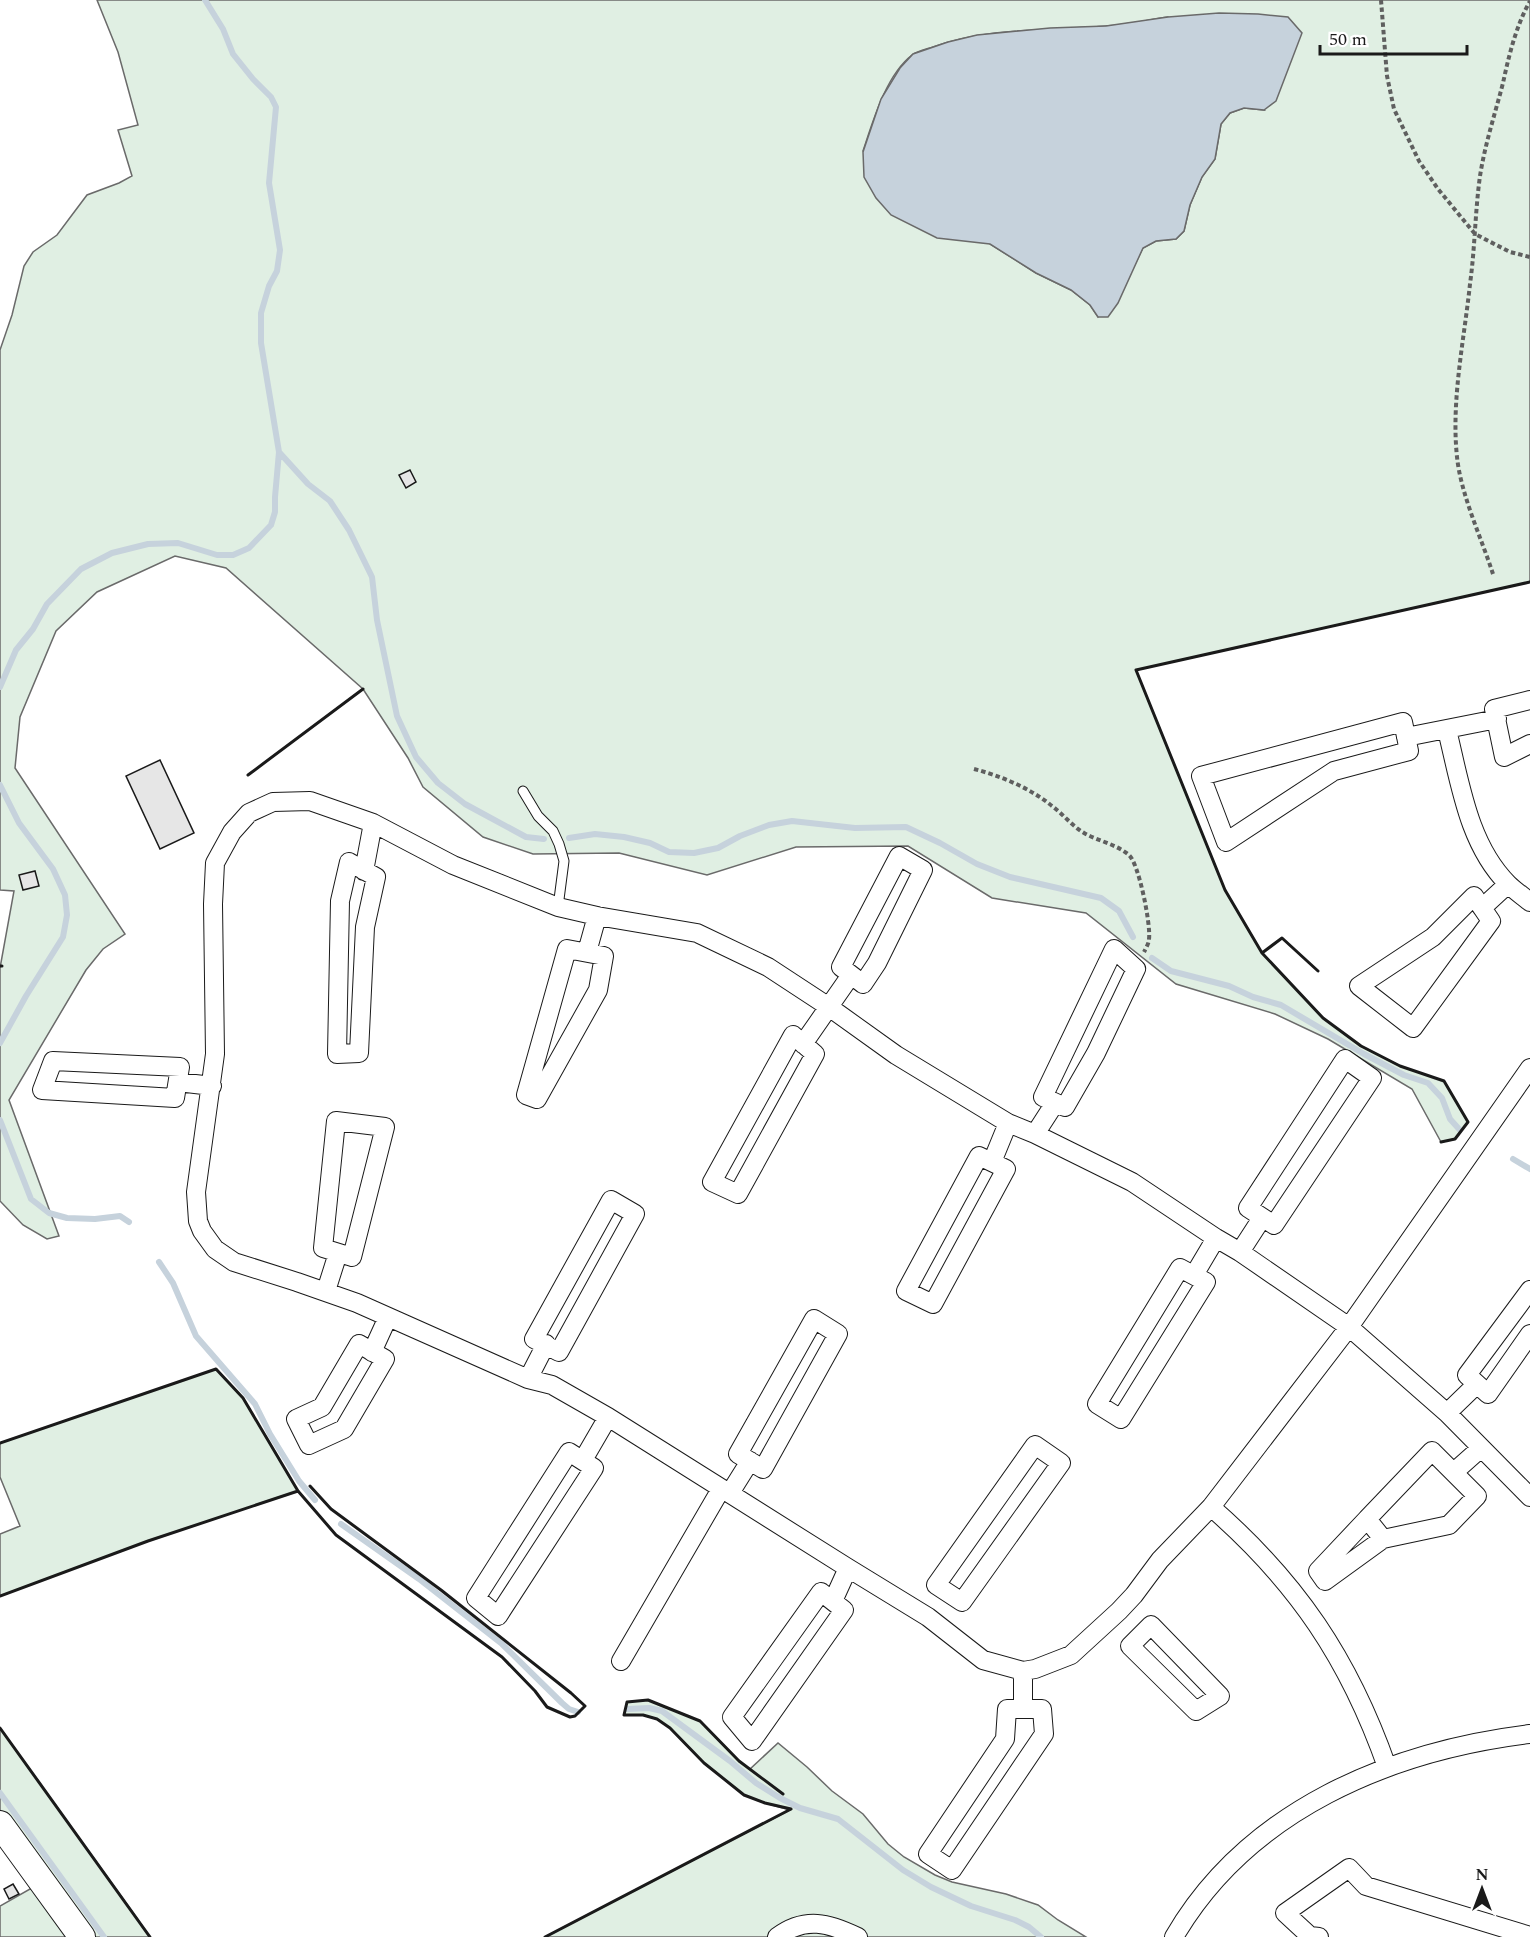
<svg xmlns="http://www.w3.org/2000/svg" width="1530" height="1937" viewBox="0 0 1530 1937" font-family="Spectral,serif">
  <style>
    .green { fill: #e0efe3; stroke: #6a6a6a; stroke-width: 1.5; fill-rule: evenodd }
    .water { fill: #c6d2dc; stroke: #6a6a6a; stroke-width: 1.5 }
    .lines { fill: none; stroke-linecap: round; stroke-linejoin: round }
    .stream { stroke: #c6d2dc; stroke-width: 6 }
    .building { fill: #e6e6e6; stroke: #1a1a1a; stroke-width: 1.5 }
    .lane-casing { stroke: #1a1a1a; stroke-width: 11 }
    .street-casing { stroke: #1a1a1a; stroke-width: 20 }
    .secondary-casing { stroke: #1a1a1a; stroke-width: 28 }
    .path { stroke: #5f5f5f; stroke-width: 4; stroke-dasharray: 4.5 3; stroke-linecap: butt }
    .lane { stroke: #fff; stroke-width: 9 }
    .street { stroke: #fff; stroke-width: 18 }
    .secondary { stroke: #fff; stroke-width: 26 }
    .wall { stroke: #1a1a1a; stroke-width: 3 }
  </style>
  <rect width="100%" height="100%" fill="#fff"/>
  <path class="green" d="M97 0H1530V582L1136 670 1225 890 1262 953 1323 1018 1361 1046 1400 1066 1444 1081 1468 1122 1455 1139 1441 1142 1412 1089 1328 1039 1275 1014 1176 984 1086 913 992 898 908 846 796 847 707 875 619 853 533 854 483 837 423 787 408 758 363 689 226 568 175 556 97 592 56 631 20 717 15 768 125 934 103 949 86 970 9 1100 59 1236 47 1239 23 1225 0 1201V968L14 891 0 890V350L12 315 24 266 33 252 57 235 87 195 119 183 132 176 118 130 138 125 118 52ZM1168 17 1264 110 1244 108 1230 113 1221 124 1215 159 1202 177 1190 205 1184 231 1176 239 1156 241 1143 248 1133 268 1098 317 1090 305 1071 290 1036 273 990 244 863 151C873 121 886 75 912 55 917 51 927 49 933 47 990 27 1046 31 1105 26 1126 25 1147 20 1168 17Z
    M216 1369 243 1398 298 1491 148 1541 0 1596V1534L20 1526 0 1477V1443Z
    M648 1700 700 1721 739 1761 750 1769 778 1743 807 1767 832 1791 863 1814 888 1844 904 1857 935 1875 952 1882 1006 1894 1038 1905 1058 1920 1086 1937H545L790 1810 765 1803 744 1795 704 1763 670 1728 657 1719 643 1715H624L627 1702Z
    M0 1728 131 1910 150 1937H90L34 1862 0 1810Z
    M37 1885 76 1937H0V1906Z"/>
  <path class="water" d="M1219 13 1258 14 1288 17 1302 33 1276 101 1264 110 1244 108 1230 113 1221 124 1215 159 1202 177 1190 205 1184 231 1176 239 1156 241 1143 248 1118 303 1108 317H1098L1090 305 1071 290 1036 273 990 244 937 238 891 215 876 198 864 177 863 152 881 99 900 68 913 54 948 42 977 35 1050 28 1106 26 1168 17Z"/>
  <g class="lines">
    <path class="stream" d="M279 452 308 484 330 501 349 530 372 577 377 620 397 716 416 757 438 783 465 804 526 837 544 839
      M0 687 16 650 33 629 47 604 81 569 112 553 148 544 178 543 217 555H233L249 548 271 525 275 512V497L279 452 261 343V313L269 286 277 271 280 250 269 183 276 107 271 97 253 79 233 54 223 29 205 0
      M0 785 19 823 53 869 65 895 67 915 63 937 26 996 0 1043
      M569 838 595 834 624 837 650 843 669 852 694 853 718 848 740 836 769 825 792 821 855 828 906 827 940 843 977 864 1010 877 1101 898 1119 911 1133 937
      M1152 958 1171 971 1229 986 1253 997 1281 1005 1364 1054 1404 1075 1428 1083 1442 1098 1450 1119 1459 1129
      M0 1120 31 1199 49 1213 67 1218 95 1219 120 1216 129 1222
      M1513 1159 1530 1169
      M159 1262 173 1283 196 1336 255 1404 270 1434 299 1481 315 1500
      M341 1524 419 1579 502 1644 562 1703 569 1709 578 1712
      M628 1709 649 1708 662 1711 730 1761 756 1783 780 1798 800 1808 838 1819 903 1870 931 1887 971 1906 1015 1920 1029 1927 1041 1937
      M0 1793 104 1937"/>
  </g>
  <path class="building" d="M410 470 416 482 406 488 399 475Z
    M160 760 194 833 160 849 126 776Z
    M35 871 39 886 23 890 19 875Z
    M13 1884 19 1894 9 1899 4 1889Z"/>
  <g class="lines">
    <defs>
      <path id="lane" d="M523 791 538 816 553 831 559 844 564 861 558 907"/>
      <path id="street" d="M1530 700 1494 709 1504 757 1530 744
        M1403 722 1409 751 1334 771 1226 842 1201 776Z
        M1447 730C1460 782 1468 844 1508 884 1515 891 1523 896 1530 902
        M1406 737 1497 719
        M899 856 923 870 877 963 863 984 841 967Z
        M349 862 376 877 365 927 359 1053 337 1054 340 901Z
        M364 871 373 823
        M1474 896 1491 921 1413 1028 1359 986 1433 937Z
        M1482 908 1508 884
        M567 949 604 956 598 990 537 1099 526 1095Z
        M1114 949 1136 969 1096 1053 1065 1107 1043 1097Z
        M587 952 597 916
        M793 1035 815 1054 738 1194 712 1182Z
        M803 1044 851 975
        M1345 1059 1372 1078 1274 1225 1248 1208Z
        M53 1061 180 1067 175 1098 42 1090Z
        M1530 1068 1349 1327 1211 1507 1160 1560 1134 1595 1119 1611 1071 1655 1035 1669 1023 1671 983 1660 928 1617 848 1568 608 1417 552 1385 528 1379 357 1303 297 1282 234 1262 215 1249 202 1231 198 1221 196 1192 215 1054 213 904 215 863 232 832 249 813 273 802 310 801 373 823 453 865 558 907 597 916 697 933 768 967 829 1007 896 1055 1008 1123 1035 1134 1132 1182 1216 1238 1240 1252 1349 1327 1447 1413 1530 1497
        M178 1082 212 1086
        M336 1121 385 1127 352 1257 323 1248Z
        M1035 1134 1055 1103
        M979 1156 1006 1169 933 1304 906 1291Z
        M992 1162 1008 1123
        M611 1200 635 1214 559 1352 534 1339Z
        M1240 1252 1262 1218
        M1180 1268 1206 1282 1121 1419 1097 1404Z
        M1194 1275 1216 1238
        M1530 1290 1467 1375 1488 1394 1530 1334
        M326 1291 338 1253
        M814 1319 838 1334 763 1469 738 1454Z
        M359 1344 385 1359 344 1429 309 1445 296 1419 322 1407Z
        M372 1352 388 1317
        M528 1379 546 1344
        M1447 1413 1477 1384
        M1035 1445 1061 1463 962 1602 936 1585Z
        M1432 1451 1477 1496 1449 1525 1383 1539 1367 1519Z
        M569 1452 594 1468 498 1616 476 1598Z
        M583 1460 608 1417
        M1454 1472 1481 1448
        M730 1493 750 1461
        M1211 1507C1297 1582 1349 1659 1387 1767
        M1367 1519 1318 1571 1325 1581 1383 1539
        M821 1592 844 1610 752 1741 732 1717Z
        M833 1601 848 1568
        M1151 1625 1220 1696 1196 1711 1130 1646Z
        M621 1661 721 1489
        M1023 1671V1709
        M1007 1709H1042L1044 1734 952 1870 928 1854 1005 1739Z
        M777 1937C805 1916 829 1923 858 1937
        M1174 1937C1248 1810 1390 1751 1530 1734
        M1319 1937 1310 1936 1285 1913 1349 1868 1366 1886 1530 1936"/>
      <path id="secondary" d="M0 1824 82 1937"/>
    </defs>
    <use href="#lane" class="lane-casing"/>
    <use href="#street" class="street-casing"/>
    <use href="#secondary" class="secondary-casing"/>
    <path class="path" d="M1381 0 1387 76 1394 109 1419 161 1438 189 1475 234 1510 252 1530 257
      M1493 574C1481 537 1461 495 1457 457 1451 400 1464 341 1470 284 1475 248 1475 212 1480 176 1485 144 1495 114 1503 83 1509 55 1516 26 1530 1
      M974 769C1001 776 1030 788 1052 806 1063 814 1072 826 1084 833 1098 841 1116 844 1129 855 1139 864 1151 925 1149 939 1149 943 1146 948 1144 952"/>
    <use href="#lane" class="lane"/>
    <use href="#street" class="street"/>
    <use href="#secondary" class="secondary"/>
    <path class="wall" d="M248 775 363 689
      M1262 953 1282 938 1318 971
      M0 966H2
      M1441 1142 1455 1139 1468 1122 1444 1081 1400 1066 1361 1046 1323 1018 1262 953 1225 890 1136 670 1530 582
      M0 1443 216 1369 243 1398 298 1491 336 1535 502 1657 535 1691 547 1707 570 1717 575 1716 585 1706 571 1693 441 1590 331 1509 310 1486
      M0 1596 148 1541 298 1491
      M0 1728 150 1937
      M783 1794 739 1761 700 1721 648 1700 627 1702 624 1715H643L657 1719 670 1728 704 1763 744 1795 765 1803 791 1809
      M545 1937 791 1809"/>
  </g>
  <g transform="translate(1482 1889)" stroke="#ffffff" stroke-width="4.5" paint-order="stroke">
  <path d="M0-4.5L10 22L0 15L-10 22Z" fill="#1a1a1a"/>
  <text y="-9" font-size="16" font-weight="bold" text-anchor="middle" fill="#1a1a1a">N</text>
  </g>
  <path d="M1320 45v9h147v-9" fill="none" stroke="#1a1a1a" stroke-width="3"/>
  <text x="1329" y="45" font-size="18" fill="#1a1a1a" stroke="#ffffff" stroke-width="4.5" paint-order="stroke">50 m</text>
</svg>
